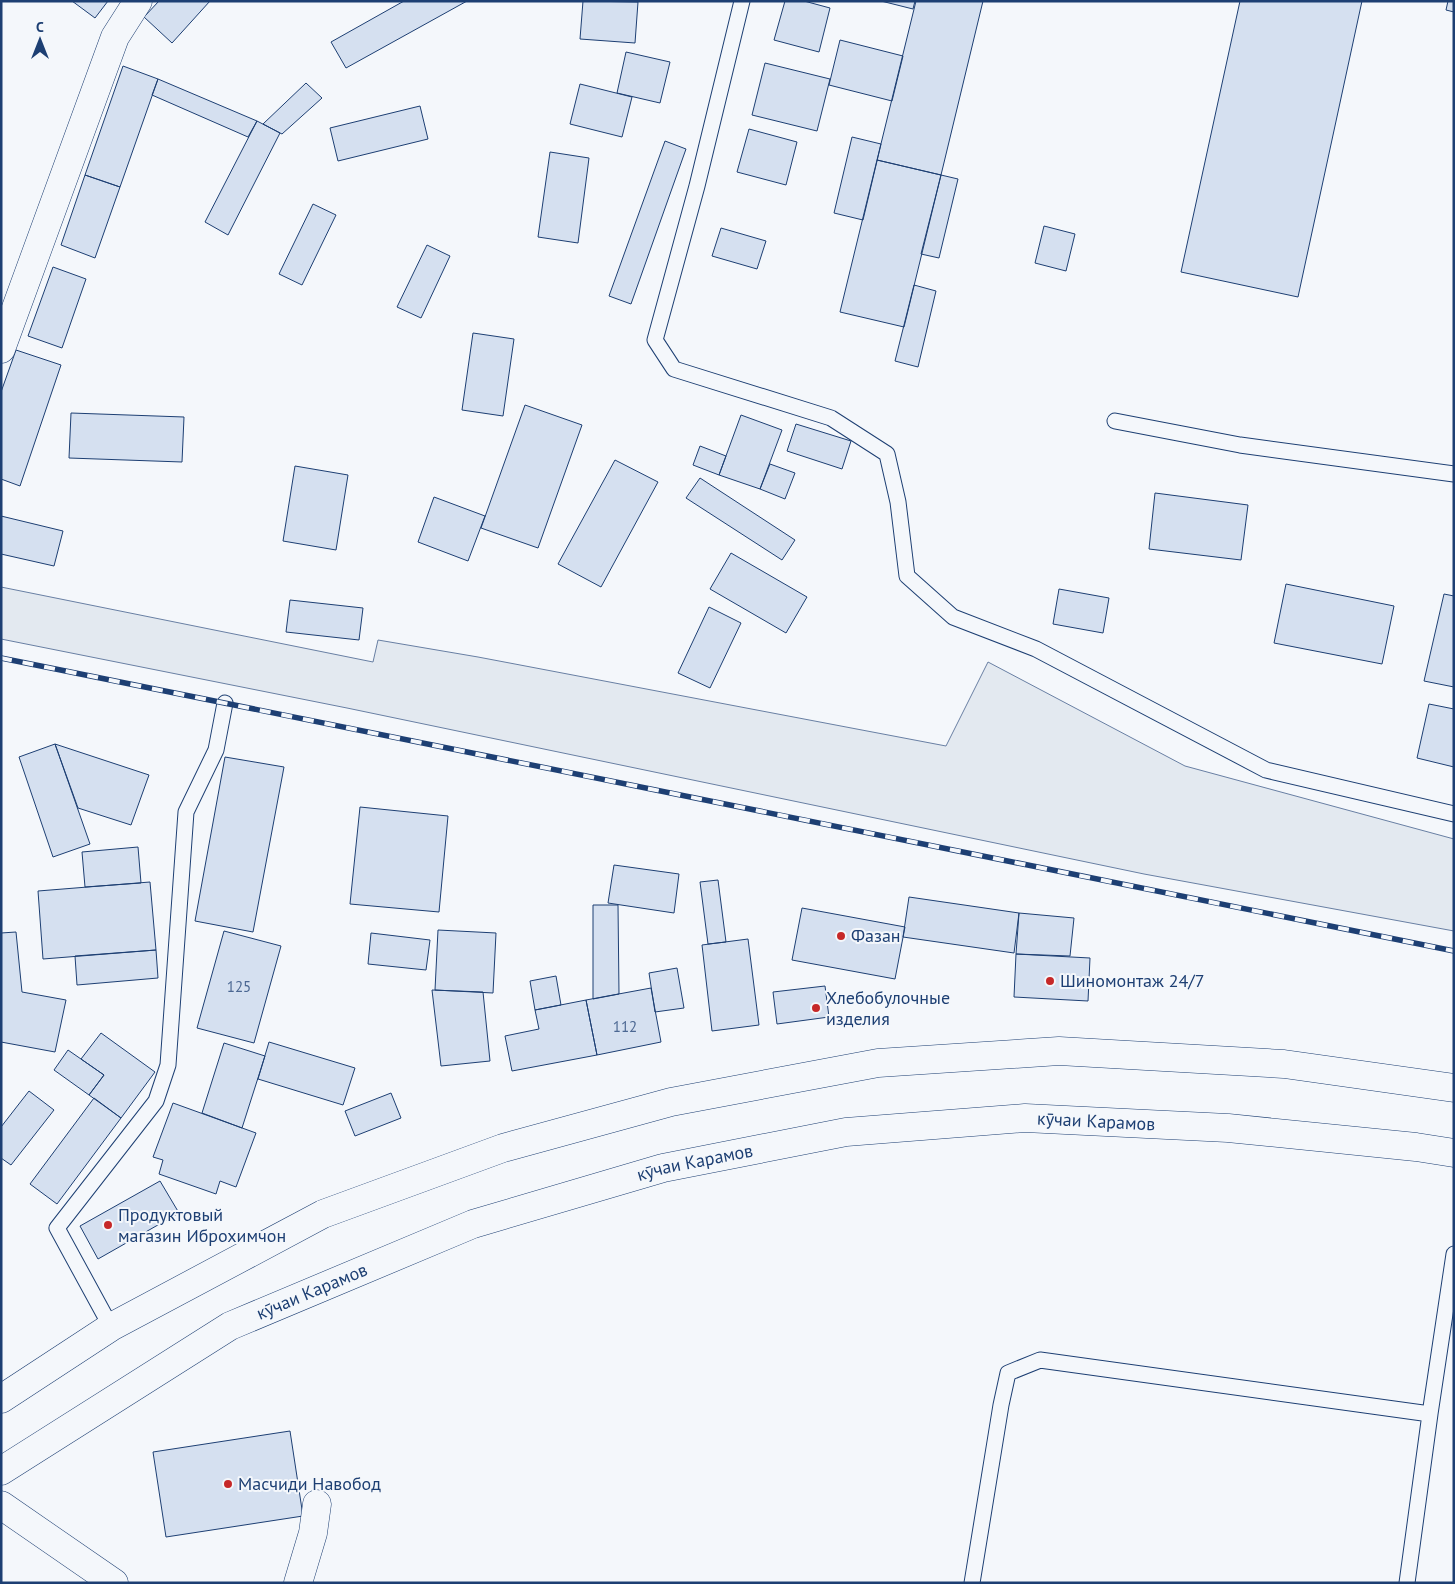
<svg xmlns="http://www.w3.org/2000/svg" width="1455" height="1584" viewBox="0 0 1455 1584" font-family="'PT Sans',sans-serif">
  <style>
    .green { fill: #e3e9f0; stroke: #687fa3 }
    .building { fill: #d5e0f0; stroke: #1d3f73 }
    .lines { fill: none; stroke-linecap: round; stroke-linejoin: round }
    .service-casing { stroke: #1d3f73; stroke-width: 17 }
    .minor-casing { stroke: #1d3f73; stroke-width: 29 }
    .secondary-casing { stroke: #1d3f73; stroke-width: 29 }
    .service { stroke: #f4f7fb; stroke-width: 15 }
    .minor { stroke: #f4f7fb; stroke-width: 28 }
    .secondary { stroke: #f4f7fb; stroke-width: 28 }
    .rail-casing { stroke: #1d3f73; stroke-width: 5.5 }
    .rail { stroke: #f4f7fb; stroke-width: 4; stroke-dasharray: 11; stroke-linecap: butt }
    .poi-dot { fill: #c62828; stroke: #f4f7fb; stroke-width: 2 }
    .labels { text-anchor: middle; stroke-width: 4; stroke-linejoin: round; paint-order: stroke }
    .number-label { font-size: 15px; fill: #4b6792 }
    .poi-label { font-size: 18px; fill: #1d3f73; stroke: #f4f7fb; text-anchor: start }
    .street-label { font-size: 18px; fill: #1d3f73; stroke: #f4f7fb }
  </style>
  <rect width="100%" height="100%" fill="#f4f7fb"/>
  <path class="green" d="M1 587 373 662 378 640 478 657 946 746 988 662 1185 766 1454 839V931L1144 874 347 708 1 639Z"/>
  <path class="building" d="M72 1H108L95 18Z
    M159 1H210L172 43 144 17Z
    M404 1H467L346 68 331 42Z
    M583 1 638 2 635 43 580 39Z
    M785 1H804L830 8 819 52 774 40Z
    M881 1H915L913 9Z
    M916 1H983L941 175 877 160Z
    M1240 1H1362L1298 297 1181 272Z
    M1448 1H1454V12L1446 10Z
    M840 40 903 56 892 101 829 85Z
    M626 52 670 62 660 103 617 93Z
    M765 63 830 79 817 131 752 115Z
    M123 66 158 79 120 187 85 175Z
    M158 79 257 121 248 137 152 95Z
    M306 83 322 98 282 134 263 124Z
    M580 84 632 97 622 137 570 124Z
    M420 106 428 139 338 161 330 128Z
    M257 121 280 133 228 235 205 222Z
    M749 129 797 142 786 185 737 172Z
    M852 137 881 144 863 220 834 213Z
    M665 141 686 149 631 304 609 296Z
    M550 152 589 158 578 243 538 237Z
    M877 160 941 175 904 327 840 312Z
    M85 175 120 187 95 258 61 245Z
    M941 175 958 179 939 258 921 254Z
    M313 204 336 215 302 285 279 274Z
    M1044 226 1075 234 1066 271 1035 263Z
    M721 228 766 241 757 269 712 256Z
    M427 245 450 256 421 318 397 307Z
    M53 267 86 279 62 348 28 336Z
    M914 285 936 291 918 367 895 361Z
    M473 333 514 339 503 416 462 410Z
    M16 350 61 365 20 486 1 479V392Z
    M525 405 582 425 538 548 481 528Z
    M71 413 184 417 182 462 69 458Z
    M741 415 782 430 760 489 719 475Z
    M796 424 851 441 842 469 787 451Z
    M700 446 726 456 719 475 693 465Z
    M615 460 658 482 601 587 558 564Z
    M770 464 795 473 785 499 760 489Z
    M295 466 348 475 336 550 283 541Z
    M700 478 795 540 782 560 686 498Z
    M1155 493 1248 505 1241 560 1149 549Z
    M434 497 485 516 468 561 418 542Z
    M1 516 63 531 54 566 1 554Z
    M731 553 807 597 786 633 710 589Z
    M1286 584 1394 606 1382 664 1274 643Z
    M1059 589 1109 598 1103 633 1053 624Z
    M1444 594 1454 596V687L1424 681Z
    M290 600 363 608 359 640 286 632Z
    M709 607 741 623 710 688 678 673Z
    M1429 704 1454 709V767L1417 758Z
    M55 744 149 775 131 825 78 808Z
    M55 744 90 844 53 857 19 757Z
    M225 757 284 767 253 932 195 921Z
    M360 807 448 816 439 912 350 904Z
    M138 847 141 883 85 887 82 852Z
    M614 865 679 874 674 913 608 903Z
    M718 880 726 942 708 944 700 882Z
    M150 882 156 950 43 959 38 891Z
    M909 897 1019 913 1014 953 903 937Z
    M593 905H618L619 994 593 999Z
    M802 908 905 927 895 979 792 960Z
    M1019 913 1074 918 1070 956 1016 954Z
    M438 930 496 933 493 993 435 990Z
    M224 931 281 946 254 1043 197 1028Z
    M16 932 22 992 66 1000 55 1052 1 1042V933Z
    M371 933 430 940 426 970 368 964Z
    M748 939 759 1025 712 1031 702 945Z
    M156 950 158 978 77 985 75 956Z
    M1016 954 1090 958 1088 1001 1014 997Z
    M677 968 684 1008 655 1012 649 973Z
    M556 976 561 1005 535 1010 530 981Z
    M825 986 829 1017 777 1024 773 992Z
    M651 988 661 1042 597 1055 586 1000Z
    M432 990 483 992 490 1061 441 1066Z
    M586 1000 597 1055 512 1071 505 1036 539 1029 535 1010Z
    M101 1033 155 1072 121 1118 89 1095 104 1075 81 1059Z
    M269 1042 355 1068 343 1105 258 1079Z
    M224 1043 265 1056 242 1128 202 1113Z
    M68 1050 104 1075 89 1095 54 1070Z
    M29 1091 54 1110 11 1165 1 1158V1127Z
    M391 1093 401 1118 355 1136 345 1111Z
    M94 1098 121 1118 57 1204 30 1184Z
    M173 1103 256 1133 236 1187 220 1181 216 1194 159 1174 163 1160 153 1157Z
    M160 1181 179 1213 98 1259 80 1226Z
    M290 1431 303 1516 166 1537 153 1452Z"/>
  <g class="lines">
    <defs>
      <path id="service" d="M742 1 697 186 655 340 674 369 831 418 887 454 898 502 907 576 953 617 1036 649 1266 770 1454 814
        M1115 421 1240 445 1454 474
        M111 1327 57 1228 156 1101 168 1065 186 812 216 750 225 703
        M972 1583 1001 1405 1008 1373 1040 1360 1430 1414 1454 1254
        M1407 1583 1430 1414"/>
      <path id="minor" d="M1 349 115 37 138 1
        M1 1505 114 1583
        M298 1583 313 1533 317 1504"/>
      <g id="secondary">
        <path d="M1 1399 111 1327 323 1214 503 1148 671 1102 878 1063 1059 1051 1284 1064 1454 1088"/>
        <path id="s1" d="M1 1471 230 1326 473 1224 663 1168 846 1132 1025 1118 1228 1128 1416 1147 1454 1153"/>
      </g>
    </defs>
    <use href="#service" class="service-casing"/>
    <use href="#minor" class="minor-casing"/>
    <use href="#secondary" class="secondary-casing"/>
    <use href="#service" class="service"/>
    <use href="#minor" class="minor"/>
    <use href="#secondary" class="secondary"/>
    <defs>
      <path id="rail" d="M1 658 1454 951"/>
    </defs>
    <use href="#rail" class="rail-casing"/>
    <use href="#rail" class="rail"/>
  </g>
  <g class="poi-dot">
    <circle cx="841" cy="936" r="5"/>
    <circle cx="1050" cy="981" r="5"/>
    <circle cx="816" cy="1008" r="5"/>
    <circle cx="108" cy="1225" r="5"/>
    <circle cx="228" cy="1484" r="5"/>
  </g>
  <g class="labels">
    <g class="number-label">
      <text x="239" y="992">125</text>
      <text x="625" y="1032">112</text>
    </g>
    <g class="poi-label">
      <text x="851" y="942">Фазан</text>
      <text x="1060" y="987">Шиномонтаж 24/7</text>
      <text x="826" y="1004">Хлебобулочные<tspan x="826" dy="21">изделия</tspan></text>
      <text x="118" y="1221">Продуктовый<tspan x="118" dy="21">магазин Иброхимчон</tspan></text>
      <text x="238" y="1490">Масчиди Навобод</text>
    </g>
    <g class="street-label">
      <text dy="6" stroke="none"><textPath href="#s1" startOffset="1170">кӯчаи Карамов</textPath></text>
      <text dy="6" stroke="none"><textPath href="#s1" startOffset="765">кӯчаи Карамов</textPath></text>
      <text dy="6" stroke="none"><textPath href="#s1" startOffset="360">кӯчаи Карамов</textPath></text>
    </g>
  </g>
  <rect width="1455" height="1584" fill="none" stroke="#1d3f73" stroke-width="5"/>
  <g transform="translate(40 40)" stroke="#f4f7fb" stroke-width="4" paint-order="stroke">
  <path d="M0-4L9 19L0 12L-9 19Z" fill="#1d3f73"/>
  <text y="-8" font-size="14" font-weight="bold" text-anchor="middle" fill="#1d3f73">С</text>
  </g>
</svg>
